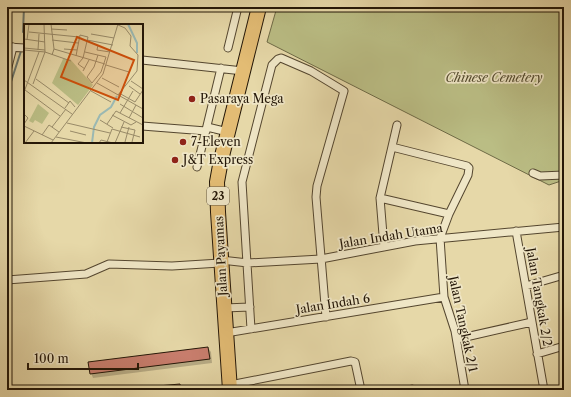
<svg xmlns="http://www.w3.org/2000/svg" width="571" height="397" viewBox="0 0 571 397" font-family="'Libre Caslon Text',serif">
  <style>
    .green { fill: #babd84; stroke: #6e6a46 }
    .shadow { fill: #0003 }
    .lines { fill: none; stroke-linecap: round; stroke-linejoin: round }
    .stream { stroke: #6a776e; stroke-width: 2 }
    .building { fill: #c97e6e; stroke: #231607 }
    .street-casing { stroke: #54462f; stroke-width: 9 }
    .highway-casing { stroke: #231607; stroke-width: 16 }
    .street { stroke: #efe6c6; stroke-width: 7 }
    .highway { stroke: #e3bc74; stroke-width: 14 }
    .poi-dot { fill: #8f2418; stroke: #efe6c6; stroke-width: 1.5 }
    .labels { text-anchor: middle; stroke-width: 3.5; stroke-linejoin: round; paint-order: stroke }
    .shield { fill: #efe6c6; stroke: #605440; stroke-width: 1 }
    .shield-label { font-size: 11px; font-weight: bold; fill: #231607 }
    .park-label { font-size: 12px; font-style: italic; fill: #50482c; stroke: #efe6c6 }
    .poi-label { font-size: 12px; fill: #231607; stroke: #efe6c6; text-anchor: start }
    .street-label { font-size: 12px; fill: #231607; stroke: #efe6c6 }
    .inset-river { fill: none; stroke: #9ab8b2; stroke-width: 2 }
    .inset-road { fill: none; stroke: #988a68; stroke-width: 1 }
    .view { fill: #ca4f0b; fill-opacity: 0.15; stroke: #ca4f0b; stroke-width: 2 }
    .inset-edge { fill: none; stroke: #231607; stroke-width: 2 }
  </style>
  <rect width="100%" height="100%" fill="#e6d8a8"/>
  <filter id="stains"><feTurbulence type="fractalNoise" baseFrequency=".005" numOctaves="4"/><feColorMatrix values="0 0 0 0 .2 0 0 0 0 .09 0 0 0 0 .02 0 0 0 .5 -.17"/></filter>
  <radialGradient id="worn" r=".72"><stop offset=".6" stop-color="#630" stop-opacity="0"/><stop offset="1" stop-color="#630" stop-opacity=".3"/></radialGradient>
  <path class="green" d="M277 7H564V180L549 185 267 42Z"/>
  <path class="shadow" d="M208 348 211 352 212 363 93 378 91 373Z
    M180 385 182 390H140V389Z"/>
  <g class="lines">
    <path class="stream" d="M23 32 24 7
      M7 94 21 51"/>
  </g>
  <path class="building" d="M208 347 210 359 90 374 88 362Z
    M180 384 181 390H159L158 386Z"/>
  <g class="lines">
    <defs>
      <path id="street" d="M7 47 25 48
        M228 48 238 7
        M142 60 243 71
        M7 71 13 47
        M142 126 206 131
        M207 127 228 132
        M392 147 467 166 469 168 468 175 449 214 440 238 444 297 455 331 465 390
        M197 167 221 68
        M533 173 540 176 564 175
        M380 198 449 214
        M516 231 544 390
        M384 247 380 198 397 125
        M221 260 248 263 321 259 415 241 564 227
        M7 280 86 274 109 264 172 266 220 263
        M526 286 564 275
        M224 308 250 307
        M251 329 242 182 272 65 278 59 281 58 311 71 344 91 317 186 316 197 326 317
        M226 333 444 297
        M457 339 532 322
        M537 354 564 346
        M230 385 351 361 355 362 361 390
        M408 390 412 389"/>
      <path id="highway" d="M230 390 218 212 217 182 221 160 259 7"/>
    </defs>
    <use href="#street" class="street-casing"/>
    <use href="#highway" class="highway-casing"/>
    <use href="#street" class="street"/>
    <use href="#highway" class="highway"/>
  </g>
  <g class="poi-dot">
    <circle cx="192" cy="99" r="4"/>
    <circle cx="183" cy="142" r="4"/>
    <circle cx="175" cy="160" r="4"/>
  </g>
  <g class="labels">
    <rect class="shield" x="207" y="187" width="22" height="18" rx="3"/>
    <g class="shield-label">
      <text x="218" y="200">23</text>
    </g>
    <g class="park-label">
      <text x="494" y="82">Chinese Cemetery</text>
    </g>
    <g class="poi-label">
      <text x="200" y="103">Pasaraya Mega</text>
      <text x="191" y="146">7-Eleven</text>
      <text x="183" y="164">J&amp;T Express</text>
    </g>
    <g class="street-label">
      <text transform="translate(391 236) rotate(-9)" y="4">Jalan Indah Utama</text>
      <text transform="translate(221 256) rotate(-93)" y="4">Jalan Payamas</text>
      <text transform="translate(539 297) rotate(80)" y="4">Jalan Tangkak 2/2</text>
      <text transform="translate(333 304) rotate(-9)" y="4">Jalan Indah 6</text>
      <text transform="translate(463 324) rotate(78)" y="4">Jalan Tangkak 2/1</text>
    </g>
  </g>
  <g transform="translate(24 24)">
    <rect width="119" height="119" fill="#e6d8a8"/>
    <path d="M39 35H46L69 61 54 81 28 59ZM14 80 25 89 18 100 11 96 9 99 5 97Z" fill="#babd84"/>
    <path class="inset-river" d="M104 0 113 19V29M68 119 70 103 76 91 87 83 93 72"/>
    <path class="inset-road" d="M27 0 30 25 28 31M94 1 101 4 107 12 106 22 114 31 113 47 94 71M27 5 43 6M5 8 55 13M67 10 90 14M0 15 21 18M3 16 5 0M28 16 54 19M63 16 89 21M74 21 73 26 86 28M0 24 21 26M30 25 81 40M40 25 53 26M0 26 21 28 47 37M14 26 15 10M61 28 82 33M74 31 70 43 63 53 68 59 77 48 82 33M52 32 56 11 64 13 59 34 54 40 61 45M82 41 105 48M59 47 65 36M78 54 95 63M12 55 45 79M0 56 48 90M107 57 119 65M73 59 119 85M9 60 21 28 20 0M105 62 116 70M1 66 36 92M67 67 87 78M0 68 15 28M95 69 111 78 119 66M96 80 119 94M41 84 46 77 51 83M96 89 109 67M0 90 4 94 0 100M88 91 107 101 112 98M105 94 112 81M76 96 89 104M43 99 86 109M83 100 92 87 119 101M0 102 29 116M28 103 42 85M97 103 111 106 108 118M46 107 62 111M18 111 25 101 35 108M32 113 63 119M83 118 88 105 116 113M101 118 105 103M1 119 10 107M27 119 79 50 94 0M75 119 77 116 89 119M91 119 100 98"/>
    <path class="view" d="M53 13 110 36 94 76 37 53Z"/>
    <rect width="119" height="119" class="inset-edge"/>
  </g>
  <rect width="571" height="397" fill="none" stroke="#e6d8a8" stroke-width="24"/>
  <rect x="8" y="8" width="555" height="381" fill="none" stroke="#231607" stroke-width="2"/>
  <rect x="12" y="12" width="547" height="373" fill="none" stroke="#231607"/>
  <path d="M28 363v6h110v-6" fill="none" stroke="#231607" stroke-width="2"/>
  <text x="34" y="363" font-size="12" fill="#231607" stroke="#efe6c6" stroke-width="3" paint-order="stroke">100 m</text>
  <rect width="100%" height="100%" filter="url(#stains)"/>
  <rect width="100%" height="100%" fill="url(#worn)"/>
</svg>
